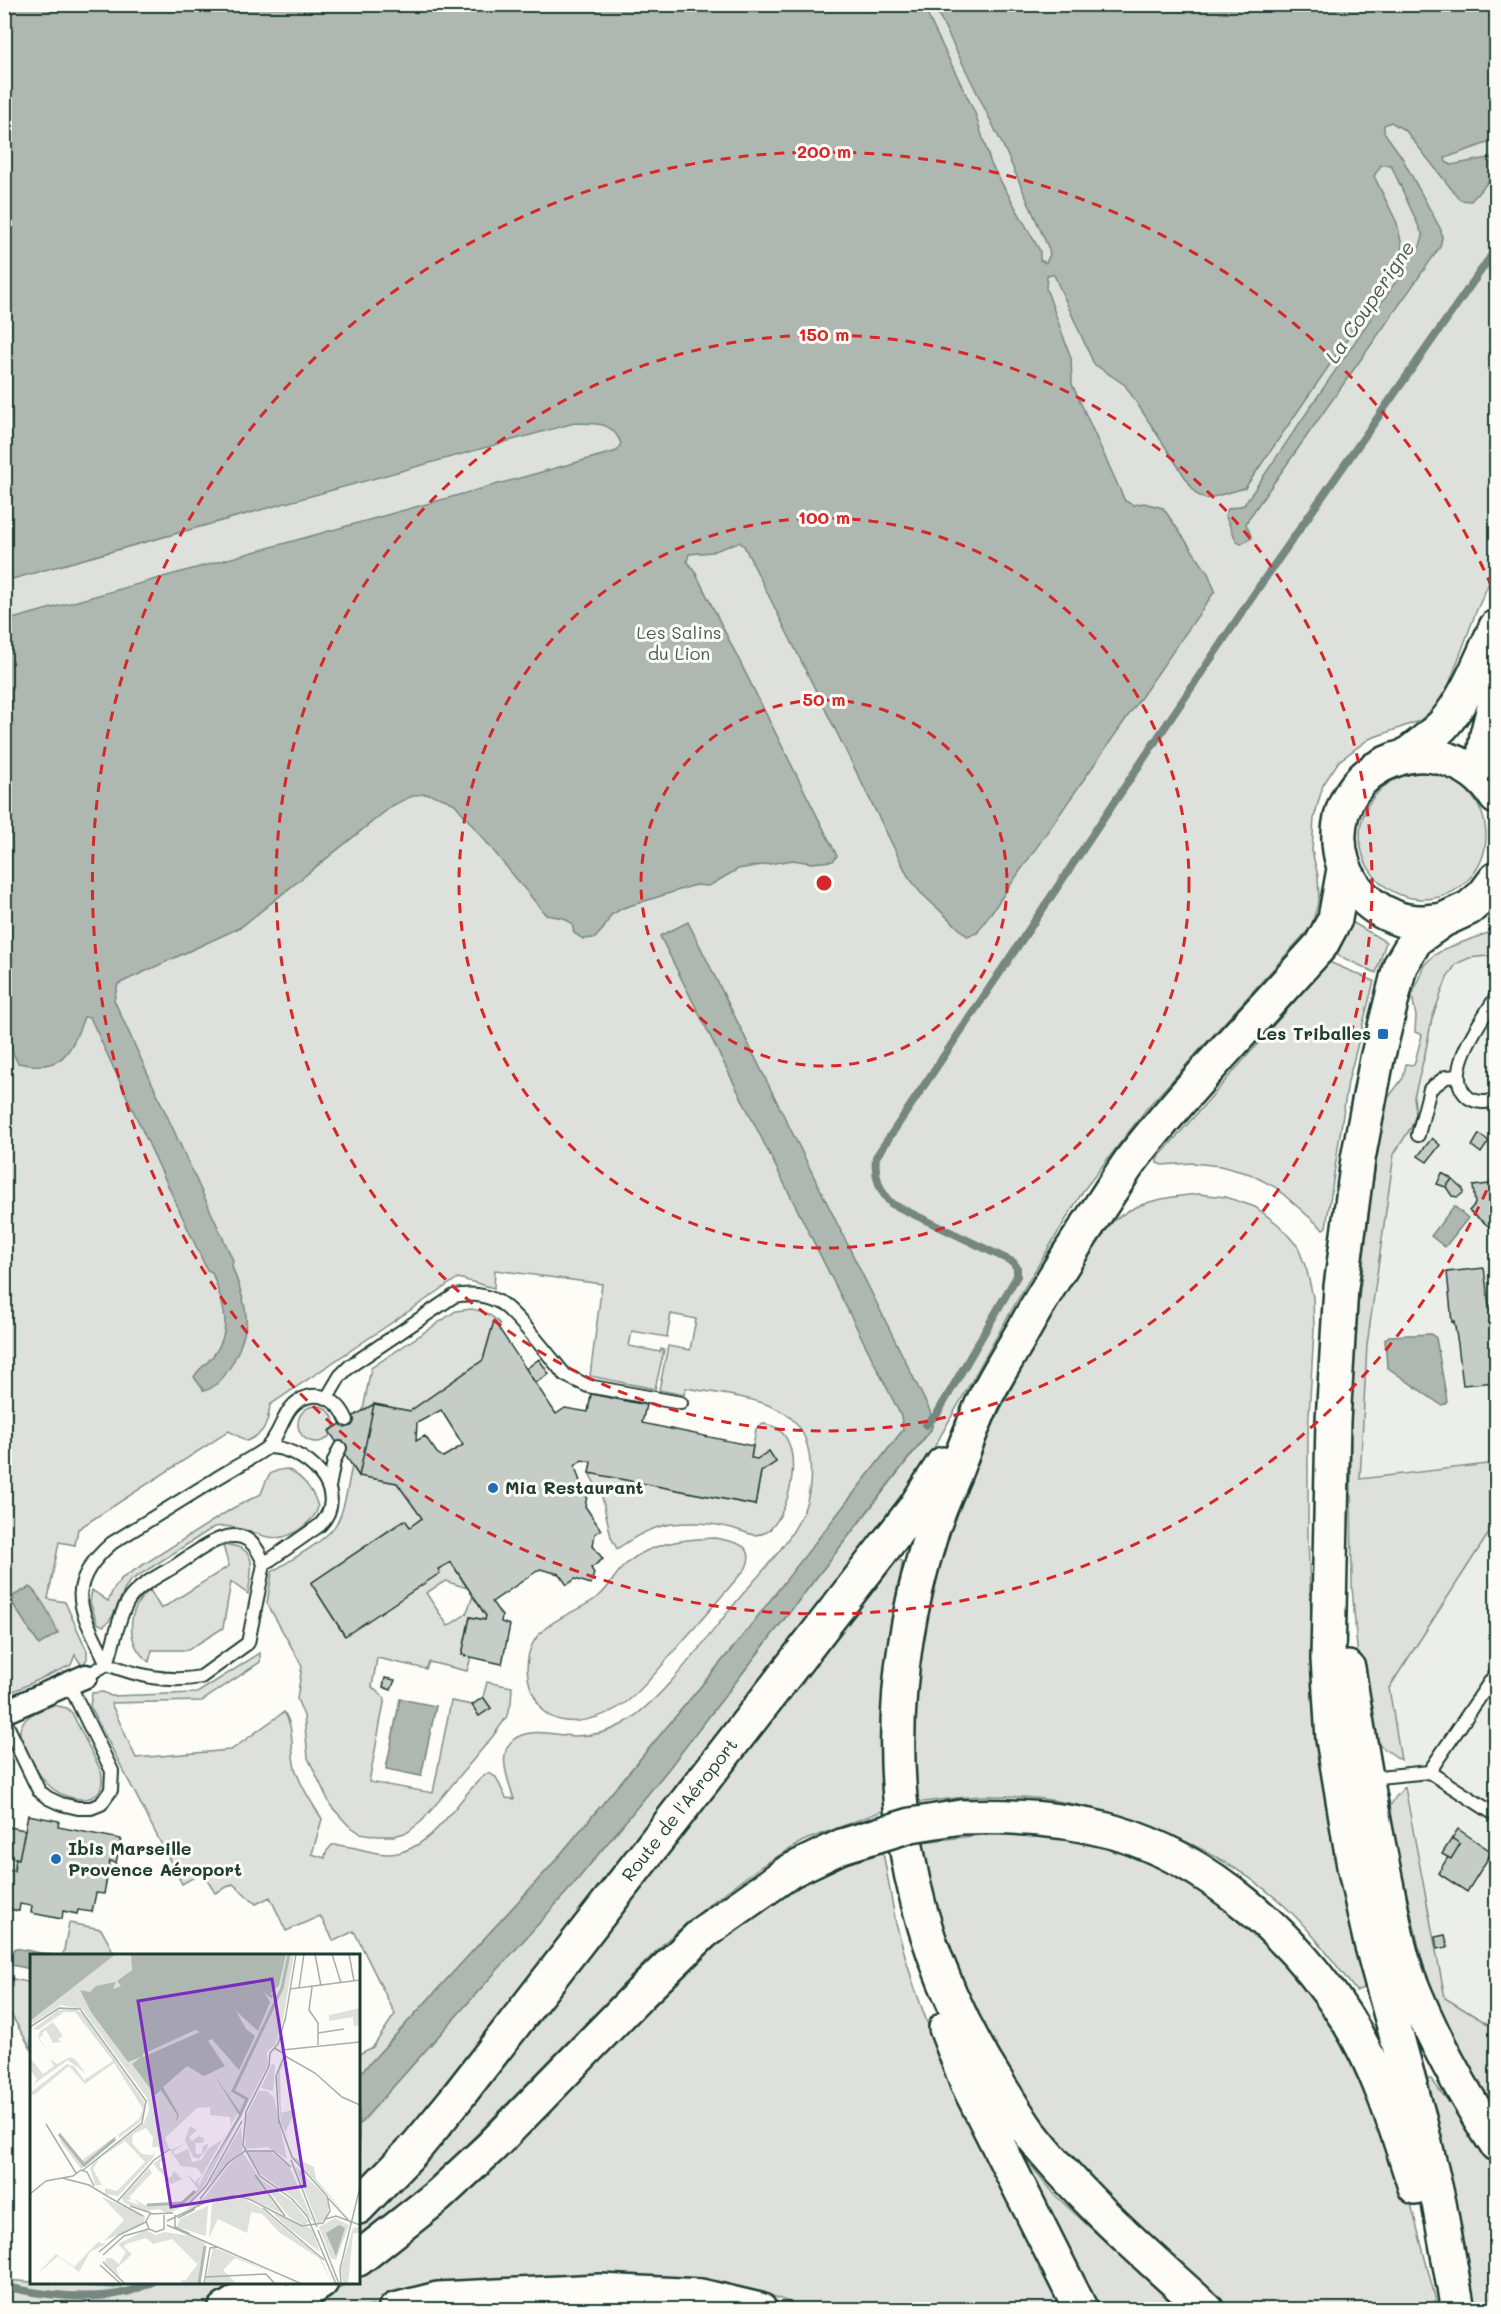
<svg xmlns="http://www.w3.org/2000/svg" width="1501" height="2314" viewBox="0 0 1501 2314" font-family="Mali,sans-serif">
  <style>
    .built { fill: #eceee9 }
    .green { fill: #dde0db; stroke: #7e8e88; stroke-width: 1.5 }
    .water { fill: #aeb8b1; stroke: #75877f; stroke-width: 1.5 }
    .lines { fill: none; stroke-linecap: round; stroke-linejoin: round }
    .stream { stroke: #75877f; stroke-width: 8 }
    .building { fill: #c6cdc7; stroke: #1f3d34; stroke-width: 1.5; fill-rule: evenodd }
    .lane-casing { stroke: #1f3d34; stroke-width: 16 }
    .street-casing { stroke: #1f3d34; stroke-width: 27 }
    .primary-casing { stroke: #1f3d34; stroke-width: 38 }
    .lane { stroke: #fdfcf7; stroke-width: 12 }
    .street { stroke: #fdfcf7; stroke-width: 22 }
    .primary { stroke: #fdfcf7; stroke-width: 33 }
    .primary-bridge-casing { stroke: #1f3d34; stroke-width: 38; stroke-linecap: butt }
    .primary-bridge { stroke: #fdfcf7; stroke-width: 33 }
    .ring { fill: none; stroke: #d62828; stroke-width: 3; stroke-dasharray: 10 8 }
    .poi-dot { fill: #1f6fb2; stroke: #fdfcf7; stroke-width: 2 }
    .labels { text-anchor: middle; stroke-width: 6; stroke-linejoin: round; paint-order: stroke }
    .park-label { font-size: 18px; fill: #455e55; stroke: #fdfcf7 }
    .poi-label { font-size: 18px; font-weight: bold; fill: #1f3d34; stroke: #fdfcf7; text-anchor: start }
    .street-label { font-size: 18px; fill: #1f3d34; stroke: #fdfcf7 }
    .water-label { font-size: 20px; font-style: italic; fill: #435c53; stroke: #fdfcf7 }
    .inset-river { fill: none; stroke: #aeb8b1; stroke-width: 3 }
    .inset-road { fill: none; stroke: #a4b0a9; stroke-width: 1.5 }
    .view { fill: #7b2cbf; fill-opacity: 0.15; stroke: #7b2cbf; stroke-width: 3 }
    .inset-edge { fill: none; stroke: #1f3d34; stroke-width: 3 }
    .centre { fill: #d62828; stroke: #fdfcf7; stroke-width: 3 }
    .ring-label { font-size: 18px; text-anchor: middle; font-weight: bold; fill: #d62828; stroke: #fdfcf7; stroke-width: 6; stroke-linejoin: round; paint-order: stroke }
  </style>
  <rect width="100%" height="100%" fill="#fdfcf7"/>
  <filter id="ink" filterUnits="userSpaceOnUse"><feTurbulence type="fractalNoise" baseFrequency=".0167" numOctaves="2"/><feDisplacementMap in="SourceGraphic" scale="12" xChannelSelector="R" yChannelSelector="G"/><feConvolveMatrix kernelMatrix="1 2 1 2 8 2 1 2 1" color-interpolation-filters="sRGB"/></filter>
  <g filter="url(#ink)">
    <path class="built" d="M1496 955V1463L1360 1480 1367 1345 1394 1154 1412 1126 1416 1114 1414 1097 1425 1054 1432 1018 1447 978 1456 964 1469 958Z
      M1496 1522V2029L1445 1998 1389 1688Z"/>
    <path class="green" d="M5 5H1496V567L1476 612 1448 687 1436 707 1419 721 1369 739 1339 761 1323 785 1314 818 1312 851 1318 876 1319 900 1311 927 1148 1107 1083 1191 1022 1292 910 1490 458 2068 401 2138 359 2183V2125L573 1885 666 1772 931 1430C937 1403 901 1389 882 1377L902 1417 903 1430 737 1643 549 1868 359 2075V2054L373 2047 395 2014 354 1931 334 1941 320 1916 286 1931 270 1897 256 1904 233 1884 215 1893 203 1872 182 1884 90 1706 92 1693 103 1692 111 1696 197 1693 260 1653V1662L202 1701 111 1703 136 1758 231 1750 284 1712C295 1728 290 1748 295 1768 301 1787 312 1803 322 1819L312 1854 325 1858 326 1852 332 1845C352 1844 371 1855 391 1854 427 1851 449 1813 471 1789 476 1783 481 1777 488 1773L496 1777 506 1798 514 1799C509 1782 496 1754 513 1740 529 1726 556 1736 575 1736 591 1736 609 1732 623 1724 662 1701 707 1637 737 1601 760 1573 790 1544 804 1510 814 1484 814 1440 793 1420 770 1397 717 1394 686 1388L684 1395 659 1390 668 1346 690 1350 696 1319 671 1314 667 1337 632 1331 629 1346 660 1352 661 1349 664 1350 655 1389 590 1376 602 1284 495 1270 494 1288 458 1278 270 1405C268 1424 265 1433 247 1441L229 1431 78 1529 75 1545 59 1542 48 1599 65 1602 87 1651V1659L82 1666 75 1655 71 1665 5 1695Z
      M1360 836a63 63 0 1 1 126 0a63 63 0 1 1-126 0Z
      M1352 922 1386 942 1376 973 1337 955Z
      M1496 930V955L1469 958 1456 964 1447 978 1432 1018 1425 1054 1414 1097 1416 1114 1412 1126 1394 1154 1367 1345 1360 1479 1496 1463V1522L1389 1688 1401 1760 1367 1737 1359 1672 1352 1587 1350 1373 1372 1190 1385 1102 1403 1078 1406 1064 1414 1065 1422 1035 1415 1032 1416 1016 1412 996 1424 965 1433 956 1444 949Z
      M1329 962 1374 981 1348 1082 1326 1227 1323 1229 1275 1187 1250 1174 1220 1166 1193 1163 1162 1165 1157 1163V1159Z
      M1199 1194 1226 1197 1255 1207 1279 1225 1298 1247 1307 1271 1313 1297 1314 1330 1308 1432V1538L1314 1694 1368 1986 1356 1991C1332 1960 1309 1927 1279 1901 1205 1837 1087 1794 989 1796 965 1796 940 1800 916 1803 915 1762 912 1721 917 1680 923 1631 933 1580 948 1533 974 1457 1011 1385 1051 1316 1066 1290 1089 1243 1110 1224 1135 1201 1166 1197 1199 1194Z
      M471 1309C484 1311 491 1314 500 1324L498 1327 494 1322 483 1360 410 1411 374 1404 363 1410 371 1368 456 1311Z
      M298 1424a18 18 0 1 1 36 0a18 18 0 1 1-36 0Z
      M763 1424C809 1427 794 1511 767 1532 763 1534 758 1535 754 1535 746 1533 739 1530 732 1528 713 1523 690 1522 672 1524 651 1527 634 1537 617 1549L611 1537 602 1497 589 1473 755 1505 761 1472 776 1462 769 1451 757 1459 751 1458 756 1429Z
      M352 1466 359 1476 397 1483 422 1518 410 1527 404 1520 311 1583 344 1635 439 1573 438 1569 451 1562 467 1588 445 1581 426 1593 448 1626 466 1614 473 1596 486 1616 485 1620 470 1617 462 1655 471 1657 467 1671 429 1662 426 1669 377 1658 372 1687 385 1698 369 1782 433 1793 451 1701 472 1705 479 1716 491 1708 483 1697 487 1682 512 1687 511 1704 506 1718 493 1736 422 1821 408 1832 394 1836H378L360 1833 348 1825 331 1806 308 1758 304 1716 297 1699 302 1666 267 1603 272 1572C291 1559 328 1541 338 1521 346 1505 348 1483 352 1466Z
      M287 1469C302 1476 314 1491 318 1507 316 1516 311 1520 304 1526 269 1555 252 1521 214 1527L130 1581C120 1593 115 1621 103 1626L97 1623 90 1602 92 1590 108 1601 113 1590 122 1578 233 1508 261 1494C268 1477 266 1471 287 1469Z
      M715 1538C734 1542 757 1544 746 1568 722 1596 698 1624 674 1651 660 1668 645 1687 628 1701 607 1717 565 1732 543 1711 540 1708 538 1703 536 1699 526 1683 524 1659 533 1643 546 1619 579 1612 599 1596 609 1588 614 1576 622 1568 646 1543 683 1539 715 1538Z
      M228 1545C260 1548 251 1571 248 1594L231 1582 223 1628 188 1650H152L149 1662C125 1643 126 1609 150 1590L161 1609 229 1566 223 1546Z
      M896 1559 902 1561V1566C883 1647 881 1728 885 1810L803 1841 760 1867 711 1903 666 1941 444 2168 359 2238V2225L403 2180Z
      M53 1705 67 1708 72 1713 101 1771C109 1806 72 1804 52 1788 39 1778 34 1764 26 1750 22 1742 17 1733 22 1724 27 1714 43 1710 53 1705Z
      M1405 1787 1445 1998 1496 2029V2123L1434 2004 1424 1968 1388 1816C1390 1802 1396 1796 1405 1787Z
      M997 1833 1032 1834 1082 1841 1125 1854 1177 1876 1216 1901 1286 1960 1343 2031 1407 2188 1438 2309H1228C1186 2273 1143 2236 1104 2197 1033 2124 976 2027 944 1931 934 1902 929 1872 923 1842Z
      M883 1852 896 1924 913 1983 936 2047 1066 2309H807L770 2295 708 2283 615 2275 541 2277 468 2285 359 2309 302 2310 347 2283 358 2282 359 2276 386 2259 485 2175 705 1952 761 1908 807 1882 846 1864Z
      M69 1923 101 1929 115 1955H63Z
      M5 1977 31 1983V2049L5 2004Z
      M1425 2079H1431L1496 2163V2309H1476L1424 2083Z
      M1025 2158 1056 2196 1178 2309H1092L1018 2163Z
      M4 2280 115 2288 131 2282 243 2283 226 2295 196 2309 5 2310Z"/>
    <path class="water" d="M5 4 916 5 926 12 975 113 991 164 1040 251V260L1046 263 1050 254 1048 247 1006 152 934 5H1496V140L1445 158 1446 162 1451 165 1494 157 1496 158V173L1471 201 1460 200 1406 131 1391 122 1384 125V132L1401 156 1441 230 1442 238 1440 247 1249 518 1246 524 1252 538 1241 544 1237 542 1225 515 1228 509 1244 505 1420 246 1423 236 1391 165H1381L1374 176 1397 223 1402 246 1397 267 1245 488 1206 499 1196 494 1125 385 1094 364 1054 275H1047L1046 288 1071 358 1072 384 1125 501 1134 505 1144 503 1163 508 1208 573 1215 591 977 933 967 936 920 892 908 876 744 546 739 542 712 552 689 554 687 561 694 570 837 856 833 861 811 863 793 860 738 869 709 886 695 885 623 908 611 915 604 928 595 938 583 939 574 933 572 924 564 918 546 915 455 804C426 790 420 791 392 806L241 927 118 984 114 1000 233 1260 232 1266C237 1281 245 1299 246 1316 248 1338 227 1385 204 1391L194 1377C199 1368 207 1364 213 1356 235 1327 222 1302 212 1272L207 1270 90 1017H84C70 1054 62 1073 18 1063L5 1037V621L617 451 621 443C611 420 596 424 574 423L5 581Z
      M688 922 930 1411 933 1424 931 1429 666 1772 573 1885 359 2125V2075L549 1868 737 1643 903 1430 901 1416 660 936Z
      M1454 1206 1468 1218 1445 1247 1431 1236Z
      M1431 1334 1436 1338 1447 1401 1445 1404 1441 1405 1387 1367 1385 1339 1389 1336Z
      M30 1587C43 1600 51 1616 58 1633L39 1645 13 1604V1596Z
      M400 1699 436 1706 421 1776 386 1769Z
      M15 1948 51 1955 32 1956 31 1969 12 1965 9 1956Z"/>
    <g class="lines">
      <path class="stream" d="M926 1425 937 1414 1017 1276V1268L1013 1262 892 1204C879 1192 874 1174 876 1157L1261 584 1496 249
        M4 2286C39 2295 91 2301 126 2292 135 2290 143 2286 152 2282"/>
    </g>
    <path class="building" d="M1479 1134 1489 1141 1481 1153 1472 1146Z
      M1432 1138 1440 1145 1427 1162 1418 1156Z
      M1442 1173 1452 1179 1446 1187 1437 1184Z
      M1495 1176 1496 1177V1232L1469 1211 1475 1204 1473 1186 1489 1184Z
      M1452 1179 1463 1189V1193L1458 1197 1452 1196 1446 1187Z
      M1484 1268 1489 1306 1496 1305V1343L1492 1344 1496 1382 1463 1385 1458 1344 1454 1321 1452 1322 1447 1272Z
      M494 1321 556 1414 565 1408 588 1412 591 1394 646 1405 642 1423 753 1446 751 1458 757 1459 769 1451 776 1462 761 1472 755 1505 589 1473 591 1462 582 1460 575 1466 580 1482 588 1492 585 1506 601 1530 595 1534 593 1546 603 1559 591 1568 594 1573 591 1584 575 1579 567 1585 559 1574 540 1569 492 1602 502 1616 501 1622 510 1625 502 1664 462 1655 470 1617 485 1620 486 1616 451 1562 438 1569 440 1573 345 1636 311 1583 405 1520 410 1527 422 1518 397 1483 359 1476 374 1404 410 1411 483 1360ZM441 1410 463 1445 443 1457 437 1453 425 1436 416 1441 417 1423Z
      M539 1359 549 1374 535 1383 526 1369Z
      M374 1404 359 1476 329 1431Z
      M385 1678 395 1680 391 1690 383 1687Z
      M483 1697 491 1708 479 1716 472 1705Z
      M28 1815 59 1821 58 1827 121 1839 116 1863 110 1861 104 1894 96 1893 92 1912 78 1910 77 1914 63 1911 62 1919 31 1913 32 1906 20 1904 19 1911 4 1908V1869L14 1871 16 1858 19 1859Z
      M4 1826 25 1830 19 1859 4 1856Z
      M1458 1829 1492 1852 1467 1892 1438 1873 1448 1857 1451 1859 1460 1844 1452 1838Z
      M1452 1838 1460 1844 1451 1859 1442 1854Z
      M1445 1935 1448 1947 1437 1949 1435 1937Z"/>
    <g class="lines">
      <defs>
        <path id="lane" d="M1496 997C1483 1019 1439 1075 1469 1098 1477 1103 1488 1103 1496 1100
          M1418 1135 1430 1089 1446 1077 1459 1076
          M327 1398 340 1376 350 1366 454 1296C469 1293 485 1294 499 1302 517 1313 550 1357 565 1375L588 1386 681 1403
          M267 1447C303 1446 353 1490 320 1525L264 1564 248 1643 201 1677C168 1683 138 1676 107 1664 83 1612 60 1588 112 1543 146 1522 180 1501 214 1480 230 1470 249 1460 265 1449 283 1435 282 1404 307 1397 326 1392 340 1404 347 1420
          M329 1487 334 1461 340 1448
          M86 1676 107 1664C114 1644 118 1616 130 1598 141 1584 160 1575 175 1566 206 1546 245 1511 264 1564
          M4 1719 39 1791 48 1798 61 1804 78 1808H91L101 1804 111 1790 112 1771 69 1684
          M1429 1772 1496 1673
          M1369 1778 1429 1772 1496 1815"/>
        <path id="street" d="M4 1712 86 1676"/>
        <path id="primary" d="M1407 755C1419 746 1432 736 1443 725 1467 698 1481 659 1496 627
          M1481 778 1487 735 1496 699
          M1443 920C1427 922 1409 924 1394 917 1322 889 1319 786 1394 760 1410 754 1427 753 1443 758 1465 764 1484 777 1496 797
          M1348 1668C1359 1739 1371 1808 1385 1878 1392 1910 1396 1945 1408 1976 1430 2033 1463 2093 1496 2144
          M961 1817C1013 1815 1063 1818 1114 1832 1209 1859 1295 1937 1347 2019 1379 2070 1397 2130 1415 2187
          M946 2028 967 2083 1081 2310
          M358 2207 418 2145 455 2100 914 1509 943 1464
          M358 2259 438 2196 491 2147 641 1993 704 1932 790 1871 842 1846
          M225 2310 270 2282
          M278 2310 321 2282
          M395 2310 438 2299 600 2291 701 2296 760 2310
          M1207 2310C1143 2252 1078 2196 1026 2128 1017 2115 1009 2101 1000 2087 891 1917 871 1726 931 1534 937 1514 946 1494 954 1475 964 1450 973 1424 984 1400 997 1374 1013 1349 1027 1324 1051 1281 1077 1241 1104 1201 1114 1186 1124 1169 1135 1155 1193 1082 1259 1014 1321 945L1335 919 1344 869
          M1458 2310 1439 2203 1418 2114 1370 1939 1354 1866 1333 1739 1328 1659 1333 1421 1341 1287 1358 1159 1377 1059 1400 966 1416 939 1443 920 1469 908 1484 895 1496 879"/>
      </defs>
      <use href="#lane" class="lane-casing"/>
      <use href="#street" class="street-casing"/>
      <use href="#primary" class="primary-casing"/>
      <use href="#lane" class="lane"/>
      <use href="#street" class="street"/>
      <use href="#primary" class="primary"/>
      <defs>
        <path id="primary-bridge" d="M842 1846 911 1825 961 1817"/>
      </defs>
      <use href="#primary-bridge" class="primary-bridge-casing"/>
      <use href="#primary-bridge" class="primary-bridge"/>
    </g>
  </g>
  <g class="ring">
    <circle cx="824" cy="883" r="183"/>
    <circle cx="824" cy="883" r="365"/>
    <circle cx="824" cy="883" r="548"/>
    <path d="M1494 1174A731 731 0 1 1 1494 592"/>
  </g>
  <g class="poi-dot">
    <rect x="1377" y="1028" width="12" height="12" rx="3"/>
    <circle cx="493" cy="1488" r="6"/>
    <circle cx="56" cy="1859" r="6"/>
  </g>
  <g class="labels">
    <g class="park-label">
      <text x="679" y="639">Les Salins<tspan x="679" dy="21">du Lion</tspan></text>
    </g>
    <g class="poi-label">
      <text x="1371" y="1040" text-anchor="end">Les Triballes</text>
      <text x="505" y="1494">Mia Restaurant</text>
      <text x="68" y="1855">Ibis Marseille<tspan x="68" dy="21">Provence Aéroport</tspan></text>
    </g>
    <g class="street-label">
      <text transform="translate(680 1810) rotate(-52)" y="6">Route de l'Aéroport</text>
    </g>
    <g class="water-label">
      <text transform="translate(1370 302) rotate(-56)" y="7">La Couperigne</text>
    </g>
  </g>
  <g transform="translate(30 1954)">
    <rect width="330" height="330" fill="#fdfcf7"/>
    <path d="M86 0H264L253 66 245 91 237 98 238 111 174 232 158 250 138 260 129 255 116 257 94 249 92 244 119 214 122 219 99 243 102 245 96 246 109 251 104 245 115 251 155 247 168 235 158 222 141 230 123 210 133 202 135 205 130 208V214H134L135 223H141L144 217 152 225 159 221 165 228 172 221 167 214 151 212 140 196 155 190 143 197 145 201 158 195 162 208 171 206 179 194 192 186 201 171 200 163 180 161V153L167 154 135 184 139 194 131 199 128 193H122L123 183 116 174 103 180 102 189 112 200 123 201 126 196 123 204 88 242 75 240V234L87 237 115 208 95 187 70 204 63 215 72 231H65L60 214 64 207 114 169 119 156 117 144 52 55 31 51 0 71V67ZM208 159 211 161 169 232 168 228ZM44 54 53 60 115 149 113 164 110 168 89 184 88 181 109 165 113 155 84 109 55 130 39 112 4 141 0 139 37 110 44 112 54 126 83 107 45 58H34L8 76 3 75 28 56ZM330 54V70L324 73 323 63 299 67V61ZM23 68 33 82 28 85 31 88 23 89 16 76 12 79 24 95 13 81 9 84 20 100 8 84 10 77ZM40 103 46 106 55 119 38 106 4 130 7 125 0 115V104L13 120 24 112 20 105 27 110ZM255 108 260 109 253 111 250 117 251 159 266 155 256 177 258 184 251 169 247 125 250 112ZM242 110 245 111 243 137 231 134ZM229 137H237L244 144 257 205 237 193 215 195 216 162ZM160 172 167 176 159 183 162 187 171 180 169 183 174 184 173 189H165L166 200H172L173 192 178 190 177 195 169 205 163 203 155 186ZM211 173 213 196 178 231ZM28 178 52 206 86 182V186L51 215 31 188ZM259 186 265 204 284 213 286 225 318 263 265 205ZM240 197 259 212 285 271 266 246 228 218 217 198ZM213 199 253 260 209 240 154 256 175 243 199 211ZM265 212 295 241 299 254 296 264 288 270ZM230 225 263 248 278 267 275 272 259 263ZM72 243 115 262 114 269 74 287 94 266ZM192 245H214L230 253 291 305 303 330 289 304 250 279 232 260 221 258 217 279 188 265 179 284 182 250 178 252 176 282 147 273 150 265ZM241 257 282 275 290 298 256 272ZM305 264 319 271 306 306 301 304 289 273ZM330 273V278L323 280 318 330H313L311 315 323 274ZM116 276 126 281 135 278 160 282 175 289 168 330H154L150 325 155 327 170 307 167 310 142 285 123 290 116 284 96 290 94 293 102 300 86 315 90 323 75 308 76 304H82L89 310 96 298 88 290ZM68 288 76 290 60 298 49 318 28 302 7 320 26 300 44 313ZM183 293 248 321 205 304 193 316 207 330H175Z" fill="#dde0db" fill-rule="evenodd"/>
    <path d="M0 0H86L0 67ZM101 0H256L249 31 240 40 244 41 241 44 234 38 240 48 228 77 206 57 216 75 225 82 209 116 182 85 178 87 195 112 174 122 157 112 133 133 149 161 146 168 147 161 131 136 125 141 102 110 111 103 98 108 61 58 50 36 60 38 66 32 86 28 83 35 91 32 87 27 102 16ZM165 76 170 78 113 103V100ZM183 119 212 161 165 237 209 161ZM309 271 315 274 306 302 296 279Z" fill="#aeb8b1" fill-rule="evenodd"/>
    <path class="inset-river" d="M210 161 217 145 203 137 252 34 259 0M29 180 54 211 85 185M117 251 152 249 165 237M169 330 175 292"/>
    <path class="inset-road" d="M285 0 291 32M302 0 311 29M319 0 324 27M282 33 279 56 288 69V91M269 34 274 0M260 35 330 26M255 65 248 90 240 99 239 112 216 158 213 191 230 222 262 245 277 262 306 330M255 67 266 0M0 73 29 54 50 55 116 147 112 169 53 216M288 79 314 75M244 94 255 100 246 122 249 169M252 96 330 88M255 102 285 119 312 143 330 151M16 170 46 219M261 206 287 273M225 221 255 262M32 224 59 231 82 245M0 240 16 227 43 222 51 216 57 218 64 232M298 244 321 269M82 245 113 262M170 245 198 209 215 197H243L261 213M87 248 124 206 140 195M100 252 121 259M157 252 176 232 212 167M233 254 294 306M134 261V275L126 278 119 275 116 267 120 260 143 259M145 261V273L160 280M148 264 165 255M296 265 306 262 330 271M137 267 180 246 203 242 219 245 272 272 293 269 300 257 297 242 262 203 249 167M137 271 272 330M288 276 309 330M69 298 89 281 116 268M73 301 94 282 119 275M73 308 95 330M70 311 91 330M175 323 236 320 245 330M311 329 310 315 330 233M174 330 180 294 187 293"/>
    <path class="view" d="M242 25 275 232 141 253 108 47Z"/>
    <rect width="330" height="330" class="inset-edge"/>
  </g>
  <circle cx="824" cy="883" r="9" class="centre"/>
  <g class="ring-label">
    <text x="824" y="158">200 m</text>
    <text x="824" y="341">150 m</text>
    <text x="824" y="524">100 m</text>
    <text x="824" y="706">50 m</text>
  </g>
  <rect width="1501" height="2314" fill="none" stroke="#fdfcf7" stroke-width="24"/>
  <rect x="12" y="12" width="1477" height="2290" fill="none" stroke="#1f3d34" stroke-width="2" filter="url(#ink)"/>
</svg>
